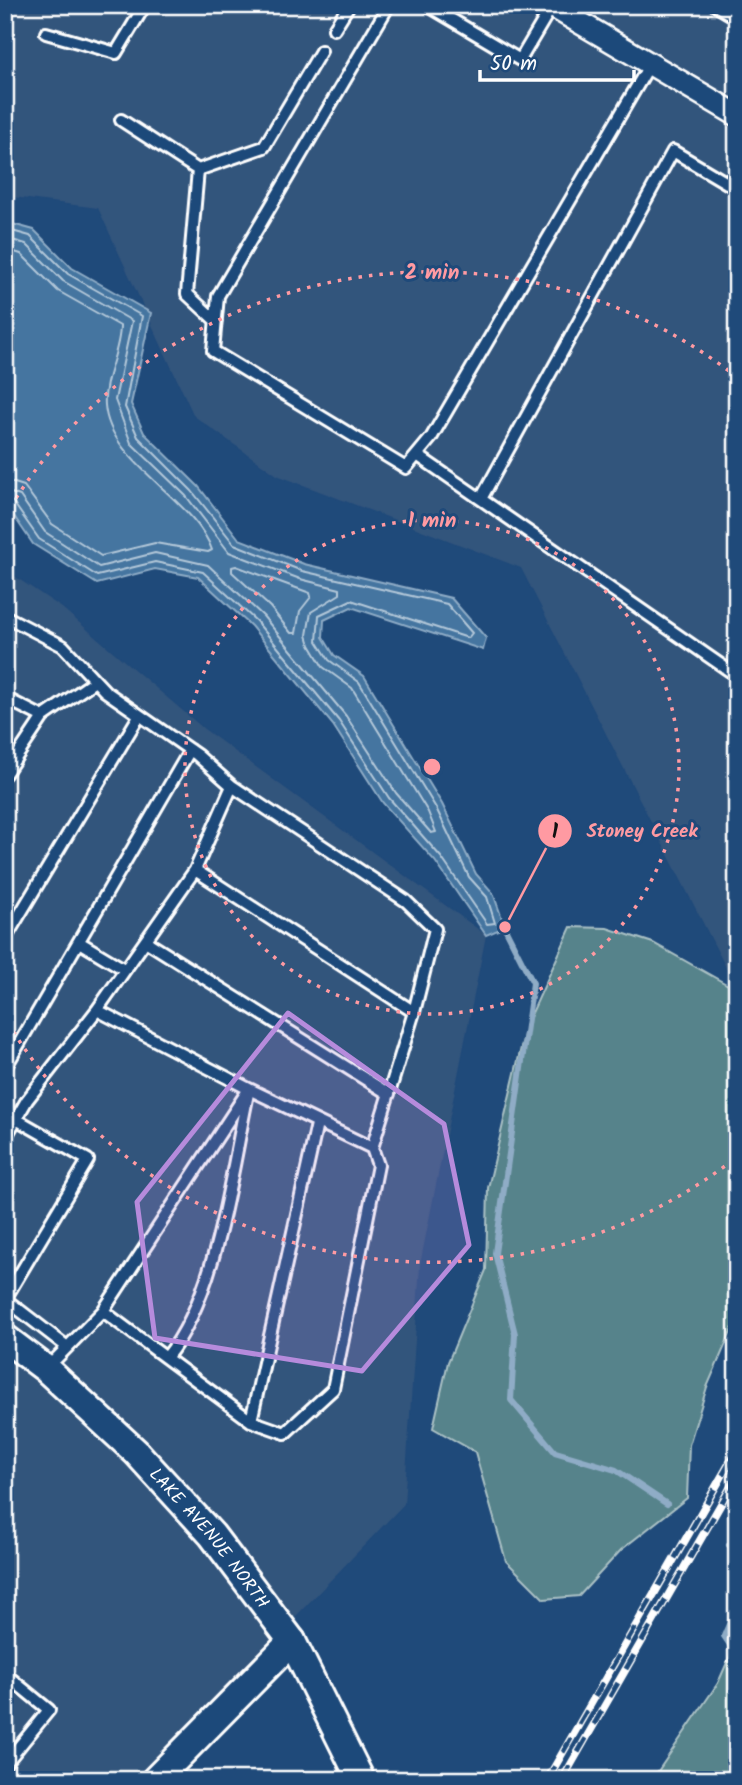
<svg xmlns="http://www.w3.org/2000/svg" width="742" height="1785" viewBox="0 0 742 1785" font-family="Kalam,sans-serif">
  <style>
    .built { fill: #33547c }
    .green { fill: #57838b; stroke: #abc1c5; stroke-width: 2 }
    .water { fill: #4475a0; stroke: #8facc6; stroke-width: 2 }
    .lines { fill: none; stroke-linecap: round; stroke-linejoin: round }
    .shore { stroke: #b4c8d9; stroke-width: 2 }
    .stream { stroke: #8facc6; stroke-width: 6 }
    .service-casing { stroke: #fff; stroke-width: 16 }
    .minor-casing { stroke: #fff; stroke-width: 26 }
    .tertiary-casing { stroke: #fff; stroke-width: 32 }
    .service { stroke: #1f4a7a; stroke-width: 10 }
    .minor { stroke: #1f4a7a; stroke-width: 21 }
    .tertiary { stroke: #1f4a7a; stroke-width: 26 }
    .rail-casing { stroke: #fff; stroke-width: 8 }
    .rail { stroke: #1f4a7a; stroke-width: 5; stroke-dasharray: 16; stroke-linecap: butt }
    .marked { fill: #b68bdc; fill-opacity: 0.2; stroke: #b68bdc; stroke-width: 5; stroke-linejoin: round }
    .ring { fill: none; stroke: #ff9aa2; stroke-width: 3.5; stroke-dasharray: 3.5 7 }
    .labels { text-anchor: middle; stroke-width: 6; stroke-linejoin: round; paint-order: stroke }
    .street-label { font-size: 18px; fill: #fff; stroke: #1f4a7a }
    .centre { fill: #ff9aa2; stroke: #1f4a7a; stroke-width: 3.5 }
    .ring-label { font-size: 21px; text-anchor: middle; font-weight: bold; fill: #ff9aa2; stroke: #1f4a7a; stroke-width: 6; stroke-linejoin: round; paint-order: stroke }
    .leader { fill: none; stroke: #ff9aa2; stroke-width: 2.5 }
    .callout-dot { fill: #ff9aa2; stroke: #1f4a7a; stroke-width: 2.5 }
    .mark-label { font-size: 21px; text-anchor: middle; font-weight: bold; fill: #111 }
    .callout-label { font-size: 19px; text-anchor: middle; font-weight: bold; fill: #ff9aa2; stroke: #1f4a7a; stroke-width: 6; stroke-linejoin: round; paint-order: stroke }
  </style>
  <rect width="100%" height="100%" fill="#1f4a7a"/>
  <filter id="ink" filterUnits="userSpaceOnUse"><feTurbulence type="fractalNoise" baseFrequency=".0143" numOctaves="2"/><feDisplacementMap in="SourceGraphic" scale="14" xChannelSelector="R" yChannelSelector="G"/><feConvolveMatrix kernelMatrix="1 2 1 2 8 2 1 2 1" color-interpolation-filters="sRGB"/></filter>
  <g filter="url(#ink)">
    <path class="built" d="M5 5H737V989L521 568 277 475 194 416 98 208 5 196Z
      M5 570 62 608 204 729 486 935 420 1265 404 1504 138 1780H5Z"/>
    <path class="green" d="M571 927 607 928 653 943 737 990V1318L707 1387 689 1445 687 1498 621 1550 579 1596 544 1599 506 1561 475 1452 433 1428 448 1362 486 1270 488 1188 526 1026Z
      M737 1640V1780H652L718 1683Z"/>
    <path class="water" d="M5 222 34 230 72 268 151 313 131 404 144 433 198 486 239 539 304 564 451 598 486 638 483 650 351 607 324 620 323 637 334 655 364 676 442 804 476 874 493 893 505 927 486 935 435 861 383 803 333 725 251 626 198 577 155 569 97 584 33 544 5 503Z"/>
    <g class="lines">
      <path class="shore" d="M5 229 30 236 68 274 142 316 125 407 138 437 192 491 234 544 302 571 447 604 472 633 468 638 351 600 319 615 317 641 329 660 359 682 436 808 469 877 487 897 495 923 487 924 441 857 389 798 339 721 256 621 203 572 155 562 97 576 39 539 13 502 5 500
        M5 238 26 244 63 281 132 321 115 400 131 443 186 496 229 552 300 579 340 589V594L311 612 307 635 310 645 323 667 352 688 428 812 436 832 431 833 396 793 346 716 263 616 208 565 155 553 99 567 45 532 20 496 5 491
        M5 249 21 254 58 291 120 326C120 352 103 379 105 405 109 463 194 498 212 550L208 552 155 543 101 556 52 524 24 486 5 480
        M236 566 310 593 311 597 300 611 296 633H291L270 607 232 572V567Z"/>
      <path class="stream" d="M502 922 533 983 495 1253 515 1334 511 1400 555 1452 616 1470 667 1504
        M729 1545 737 1551
        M737 1606 724 1636 737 1655"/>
      <defs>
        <path id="service" d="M389 5 218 296 213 351 406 468 431 438 650 64
          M427 5 520 60 552 6
          M715 5 737 18
          M334 29 349 5
          M46 33 116 53 145 5
          M121 120 198 170 187 294 216 321
          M198 170 264 147 321 51
          M417 455 737 676
          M482 497 673 151 737 189
          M5 616 63 646 105 691 197 755 232 786 195 870 414 1012 372 1148
          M5 698 43 717 5 774
          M43 717 95 681
          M232 786 406 901 435 929 414 1012
          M5 939 139 716
          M79 942 124 969
          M147 942 389 1094
          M97 1010 195 870
          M5 1068 190 750
          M5 1138 27 1100 97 1010 249 1089C231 1170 218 1295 166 1358L103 1311 249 1089 372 1148 378 1165 333 1389 285 1433 251 1421 166 1358
          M5 1299 88 1160 16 1119
          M5 1299 66 1346
          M46 1369 103 1311
          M251 1421 317 1124
          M5 1674 49 1710 5 1764"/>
        <path id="minor" d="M550 5 737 115"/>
        <g id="tertiary">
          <path id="s1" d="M5 1338 46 1369 136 1452 212 1535 292 1641 361 1780"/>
          <path d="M155 1780 292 1641"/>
        </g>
      </defs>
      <use href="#service" class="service-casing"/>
      <use href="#minor" class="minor-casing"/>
      <use href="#tertiary" class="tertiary-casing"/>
      <use href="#service" class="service"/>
      <use href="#minor" class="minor"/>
      <use href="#tertiary" class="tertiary"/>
      <defs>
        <path id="rail" d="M547 1780 737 1450
          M562 1780 737 1476"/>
      </defs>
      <use href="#rail" class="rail-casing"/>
      <use href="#rail" class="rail"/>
    </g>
  </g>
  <path class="marked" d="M288 1013 444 1124 469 1245 362 1371 155 1338 137 1202Z"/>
  <g class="ring">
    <circle cx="432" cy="767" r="247"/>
    <path d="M733 1160A495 495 0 0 1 5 1018M5 516A495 495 0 0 1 733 374"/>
  </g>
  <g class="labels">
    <g class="street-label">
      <text dy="6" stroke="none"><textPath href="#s1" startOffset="287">LAKE AVENUE NORTH</textPath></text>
    </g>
  </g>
  <circle cx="432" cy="767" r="10" class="centre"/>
  <g class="ring-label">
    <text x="432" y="279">2 min</text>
    <text x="432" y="527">1 min</text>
  </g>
  <path class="leader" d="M505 927L555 831"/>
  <g class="callout-dot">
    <circle cx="505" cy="927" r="7"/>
    <circle cx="555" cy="831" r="18"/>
  </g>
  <g class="mark-label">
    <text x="555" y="838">1</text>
  </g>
  <g class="callout-label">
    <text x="642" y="837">Stoney Creek</text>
  </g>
  <rect width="742" height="1785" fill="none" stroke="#1f4a7a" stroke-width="28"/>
  <rect x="14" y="14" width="714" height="1757" fill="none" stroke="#fff" stroke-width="2.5" filter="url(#ink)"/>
  <path d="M480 70v10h154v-10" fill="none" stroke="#ffffff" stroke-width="3.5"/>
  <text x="490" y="70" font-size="21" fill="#ffffff" stroke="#1f4a7a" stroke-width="5" paint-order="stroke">50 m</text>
</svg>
